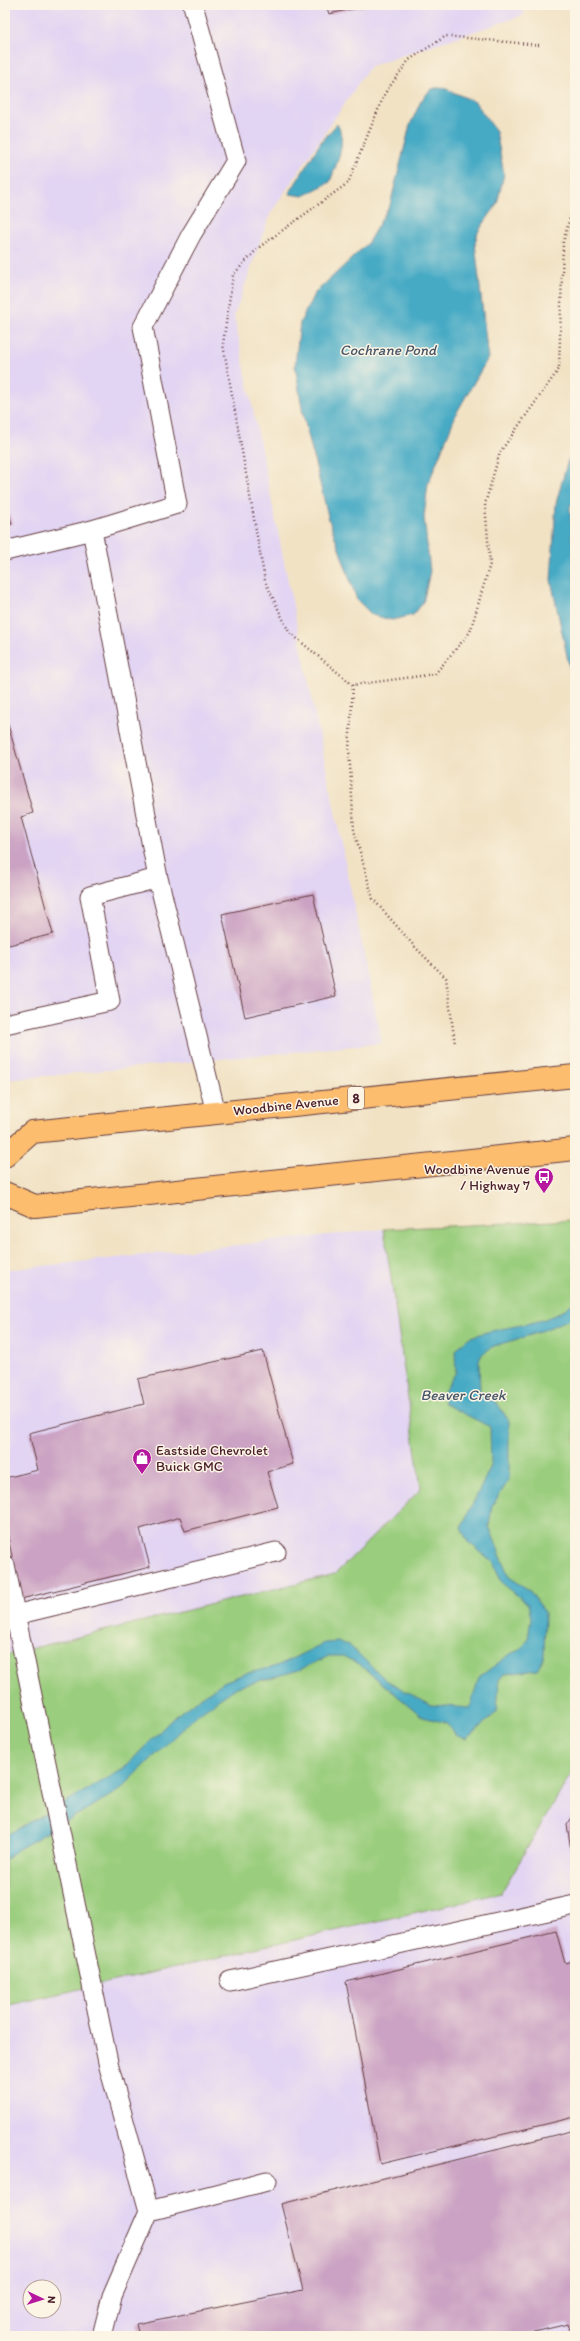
<svg xmlns="http://www.w3.org/2000/svg" width="580" height="2341" viewBox="0 0 580 2341" font-family="Itim,sans-serif">
  <style>
    .built { fill: #e2d4f3; fill-rule: evenodd }
    .green { fill: #9acd7d; stroke: #727654 }
    .water { fill: #46aac5; stroke: #486478 }
    .building { fill: #cba2c3 }
    .lines { fill: none; stroke-linecap: round; stroke-linejoin: round }
    .lane-casing { stroke: #633c42; stroke-width: 21 }
    .primary-casing { stroke: #633c42; stroke-width: 24 }
    .path { stroke: #633c42; stroke-width: 2.5; stroke-dasharray: 1 3; stroke-linecap: butt }
    .lane { stroke: #fff; stroke-width: 19 }
    .primary { stroke: #fcbd6e; stroke-width: 22 }
    .labels { text-anchor: middle; stroke-width: 3; stroke-linejoin: round; paint-order: stroke }
    .shield { fill: #fcf5e5; stroke: #7f5f63; stroke-width: 1 }
    .shield-label { font-size: 13px; font-weight: bold; fill: #4a1f2b }
    .street-label { font-size: 14px; fill: #4a1f2b; stroke: #fcf5e5 }
    .poi-label { font-size: 14px; fill: #4a1f2b; stroke: #fcf5e5; text-anchor: end }
    .water-label { font-size: 15px; font-style: italic; fill: #485769; stroke: #fcf5e5 }
  </style>
  <rect width="100%" height="100%" fill="#fcf5e5"/>
  <filter id="ink" filterUnits="userSpaceOnUse"><feTurbulence type="fractalNoise" baseFrequency=".025" numOctaves="2"/><feDisplacementMap in="SourceGraphic" scale="8" xChannelSelector="R" yChannelSelector="G"/><feConvolveMatrix kernelMatrix="1 2 1 2 8 2 1 2 1" color-interpolation-filters="sRGB"/></filter>
  <filter id="wash" filterUnits="userSpaceOnUse"><feTurbulence type="fractalNoise" baseFrequency=".012" numOctaves="4" result="noise"/><feDisplacementMap in="SourceGraphic" scale="16" xChannelSelector="R" yChannelSelector="G"/><feGaussianBlur stdDeviation="0.9" result="paint"/><feColorMatrix in="noise" values="0 0 0 0 0 0 0 0 0 0 0 0 0 0 0 0 0 1.4 0 .05"/><feComposite in="paint" operator="in"/></filter>
  <g filter="url(#wash)">
    <rect width="100%" height="100%" fill="#f1e2c4"/>
    <path class="built" d="M5 5H522L524 15 370 66 270 214 234 316 382 1043 5 1080Z
      M384 1229 421 1489 335 1574 5 1655V1270Z
      M575 1767V2336H5V2006L501 1893ZM30 2287H54V2311H30Z"/>
    <path class="green" d="M575 1220V1767L501 1893 5 2006V1655L335 1574 421 1489 384 1229Z"/>
    <path class="water" d="M442 87 475 102 496 131 504 174 497 204 478 232 475 243 488 358 457 412 428 484 424 517 430 571 423 603 413 615 392 620 372 615 357 600 329 520 303 414 295 365 300 323 314 294 367 244 390 205 410 125 421 101 431 89Z
      M337 124C348 141 336 164 330 182L303 196 289 194 321 142Z
      M575 453V498L570 507 575 586V694L551 580 556 503 568 460Z
      M575 1301V1317L534 1334 494 1346 482 1354 479 1361 480 1393 497 1403 509 1421V1480L492 1506 489 1526 509 1577 529 1590 545 1612 544 1658 537 1670 504 1674 499 1680 497 1712 466 1739 455 1735 447 1723 423 1717 360 1665 343 1656H329L299 1670 237 1687 195 1716 120 1790 17 1850 5 1860V1836L122 1770 175 1716 223 1682 244 1674 277 1666 324 1643 337 1642 349 1645 386 1680 430 1705 470 1708 479 1677 512 1653 522 1649 528 1639 531 1618 528 1604 502 1583 493 1562 468 1542 461 1528 491 1466 490 1427 445 1404 442 1395 456 1372 455 1352C459 1347 465 1339 471 1337 504 1324 548 1328 575 1301Z"/>
    <g id="blocks">
      <path class="building" d="M326 5H366V6L329 14Z
        M5 500 12 524 5 526Z
        M5 714 33 813 21 817 53 934 5 946Z
        M313 894 336 996 245 1017 222 914Z
        M263 1351 293 1464 267 1472 278 1507 185 1531 180 1517 140 1529 150 1567 21 1599 5 1523V1478L38 1470 29 1433 144 1404 138 1379Z
        M575 1813V1868H574L567 1825Z
        M556 1931 565 1963 575 1960V2117L380 2164 346 1982Z
        M575 2130V2336H572L568 2324 517 2336H139L136 2324 303 2290 281 2204Z"/>
    </g>
  </g>
  <g filter="url(#ink)">
    <use href="#blocks" fill-opacity="0" stroke="#633c42" stroke-width="1"/>
    <g class="lines">
      <defs>
        <path id="lane" d="M92 530 177 504 143 327 191 235 236 161 193 5
          M5 551 92 530 158 878 216 1113
          M5 1024 110 1001 90 896 158 878
          M5 1565 109 2067 149 2211 112 2296 102 2336
          M15 1615 276 1552
          M230 1981 575 1905
          M149 2211 267 2181"/>
        <path id="primary" d="M5 1156 32 1132 575 1076
          M5 1193 35 1206 575 1149"/>
      </defs>
      <use href="#lane" class="lane-casing"/>
      <use href="#primary" class="primary-casing"/>
      <path class="path" d="M539 45 446 36 409 60 385 93 348 183 258 248 233 275 223 344 265 581 289 632 353 685 435 674 470 632 490 564 485 504 500 452 559 369 563 242 571 214 575 211
        M353 685 349 749 354 830 373 899 416 948 446 978 455 1044"/>
      <use href="#lane" class="lane"/>
      <use href="#primary" class="primary"/>
    </g>
  </g>
  <defs>
    <symbol id="bus-pin" viewBox="-11 -11 22 30"><path d="M0 17L-7.5 6A9.5 9.5 0 1 1 7.5 6Z" fill="#b5179e" stroke="#fcf5e5"/><path d="M-5-6H5V4H4V6H2V4H-2V6H-4V4H-5ZM-3.5-4V0h7V-4ZM-3.5 1.2v1.5H-2V1.2ZM2 1.2v1.5H3.5V1.2Z" fill="#fff"/></symbol>
    <symbol id="shop-pin" viewBox="-11 -11 22 30"><path d="M0 17L-7.5 6A9.5 9.5 0 1 1 7.5 6Z" fill="#b5179e" stroke="#fcf5e5"/><path d="M-5-2.5h2.3a2.7 3.5 0 0 1 5.4 0H5L5.5 6h-11ZM-1.5-2.5h3a1.5 2.3 0 0 0-3 0Z" fill="#fff"/></symbol>
  </defs>
  <g fill-rule="evenodd">
    <use href="#bus-pin" x="533" y="1166" width="22" height="30"/>
    <use href="#shop-pin" x="131" y="1447" width="22" height="30"/>
  </g>
  <g class="labels">
    <rect class="shield" x="348" y="1087" width="16" height="22" rx="3"/>
    <g class="shield-label">
      <text x="356" y="1103">8</text>
    </g>
    <g class="street-label">
      <text transform="translate(286 1105) rotate(-6)" y="5">Woodbine Avenue</text>
    </g>
    <g class="poi-label">
      <text x="530" y="1174">Woodbine Avenue<tspan x="530" dy="16">/ Highway 7</tspan></text>
      <text x="156" y="1455" text-anchor="start">Eastside Chevrolet<tspan x="156" dy="16">Buick GMC</tspan></text>
    </g>
    <g class="water-label">
      <text x="388" y="355">Cochrane Pond</text>
      <text x="463" y="1400">Beaver Creek</text>
    </g>
  </g>
  <rect width="580" height="2341" fill="none" stroke="#fcf5e5" stroke-width="20"/>
  <g transform="translate(42 2299) rotate(94)"><circle r="19" fill="#fcf5e5" stroke="#b59f9b"/>
  <path d="M0-3L7 15L0 10L-7 15Z" fill="#b5179e"/>
  <text y="-6" font-size="11" font-weight="bold" text-anchor="middle" fill="#4a1f2b">N</text>
  </g>
</svg>
